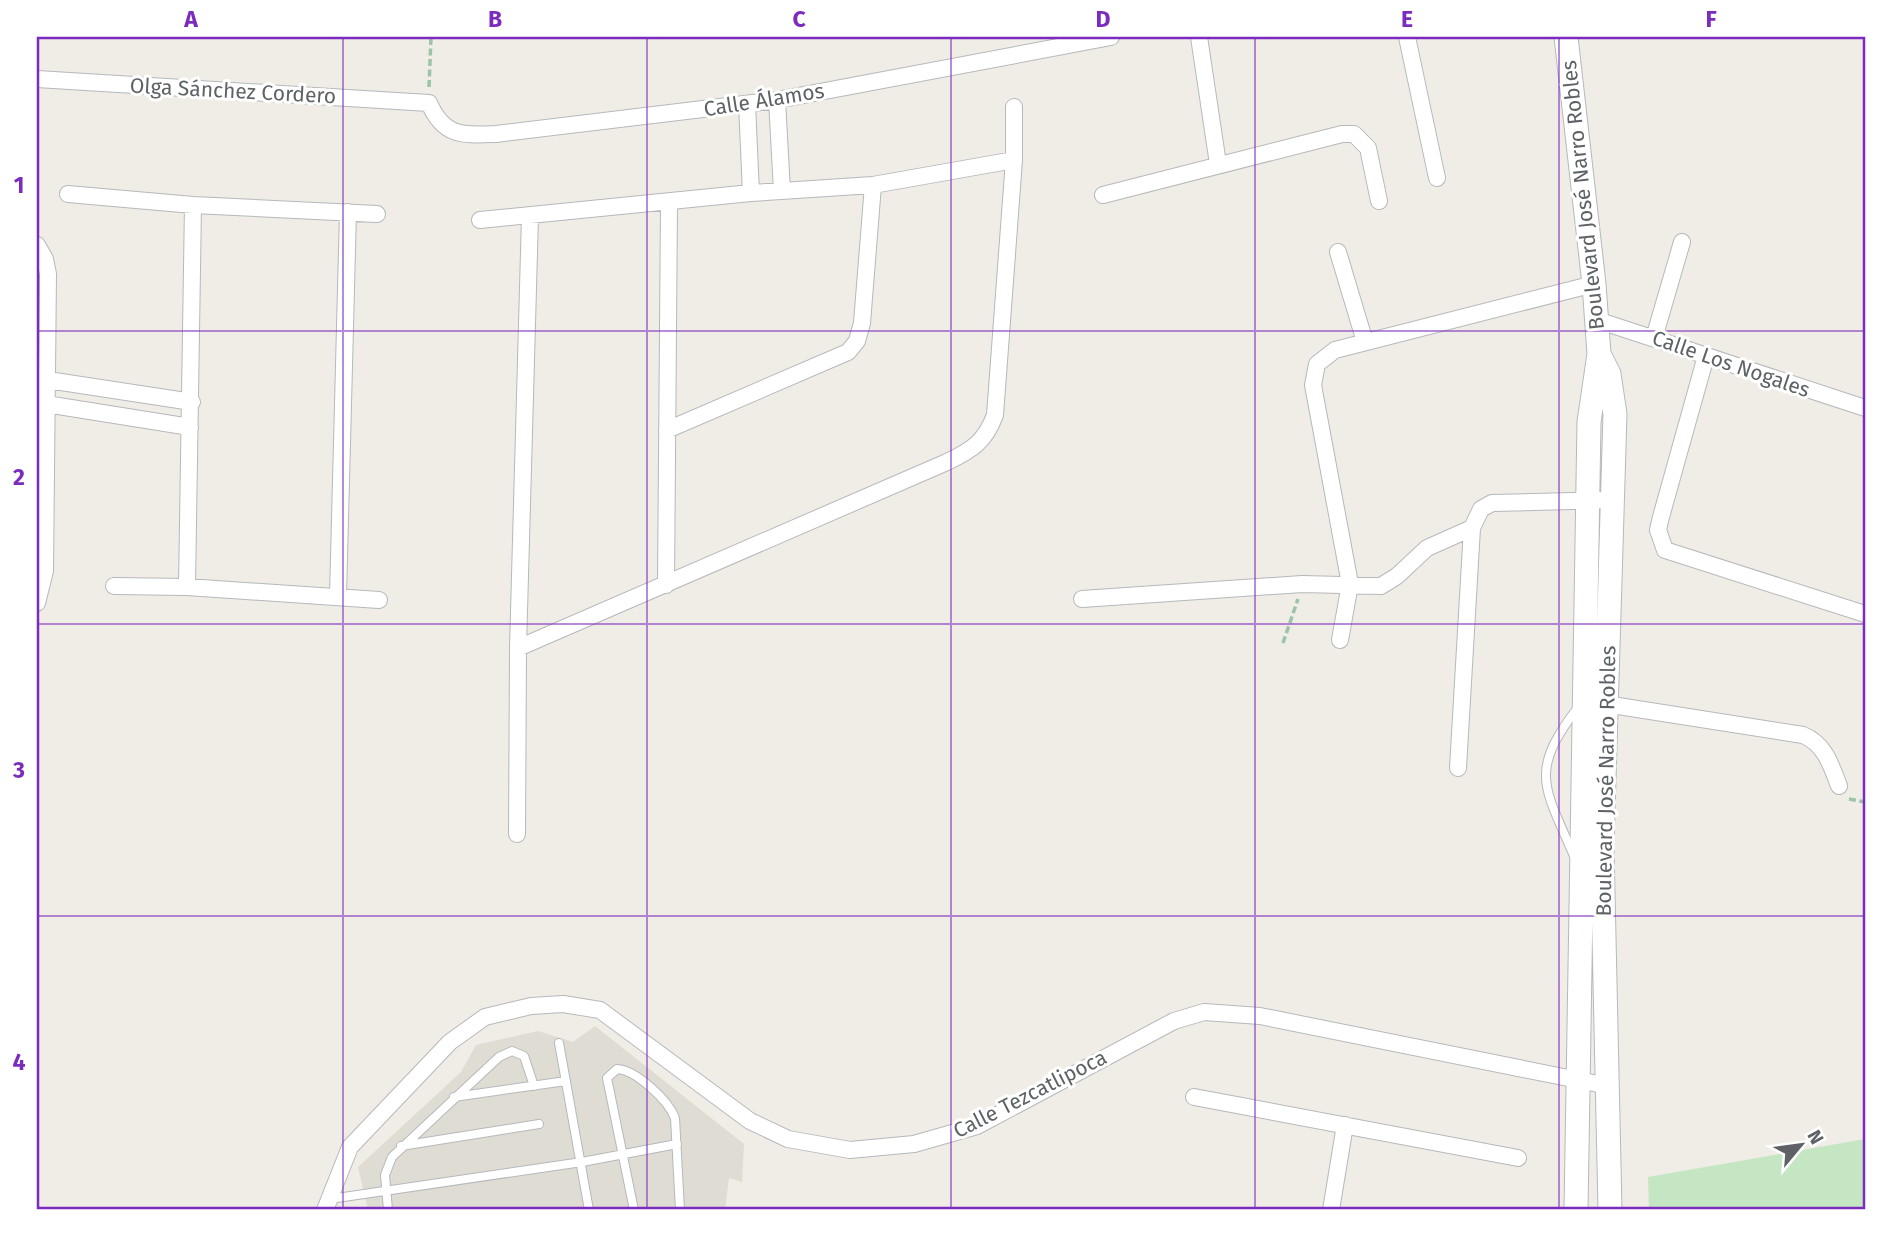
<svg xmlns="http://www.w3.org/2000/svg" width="1902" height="1247" viewBox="0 0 1902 1247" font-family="'Fira Sans',sans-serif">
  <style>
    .education { fill: #dfdcd4 }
    .green { fill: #c4e6c3 }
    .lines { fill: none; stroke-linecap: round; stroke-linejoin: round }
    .lane-casing { stroke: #b6b8bc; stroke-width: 10 }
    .street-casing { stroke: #b6b8bc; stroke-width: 18 }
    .secondary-casing { stroke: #b5b9bd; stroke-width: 25 }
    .path { stroke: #9bc5a6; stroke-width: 3.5; stroke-dasharray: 7 3.5; stroke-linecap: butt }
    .lane { stroke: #fff; stroke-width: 8 }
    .street { stroke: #fff; stroke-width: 16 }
    .secondary { stroke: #fff; stroke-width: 23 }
    .grid { fill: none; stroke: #7b2cbf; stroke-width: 2; stroke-opacity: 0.55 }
    .labels { text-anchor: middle; stroke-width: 6; stroke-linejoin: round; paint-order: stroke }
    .street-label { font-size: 21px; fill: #5e6266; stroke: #fff }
    .neatline { fill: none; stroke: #7b2cbf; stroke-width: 2.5 }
    .grid-label { font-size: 23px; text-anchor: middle; font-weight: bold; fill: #7b2cbf }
  </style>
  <rect width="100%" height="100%" fill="#f0ede6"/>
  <path class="education" d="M595 1026 744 1144 742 1182 729 1178 725 1210H368L358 1167 461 1072 476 1045 538 1031 573 1042Z"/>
  <path class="green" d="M1865 1139V1210H1649L1648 1177Z"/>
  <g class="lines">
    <defs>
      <path id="lane" d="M1574 856C1544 786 1528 772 1579 706
        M559 1043 589 1210
        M454 1097 566 1081
        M401 1146 539 1124
        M330 1199 582 1162 677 1144
        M388 1210 385 1175 392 1157 499 1057 512 1051 524 1056 534 1086
        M634 1210 607 1078 617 1069C636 1070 668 1100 675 1118L680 1210"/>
      <path id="street" d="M1199 37 1218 164
        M1407 37 1437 178
        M37 79 429 103C444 137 462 135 496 134L777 100 1111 37
        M777 100 782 191
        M747 104 751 193
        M68 194 193 205 377 214
        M1103 195 1342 134H1354L1368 148 1379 201
        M480 220 751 193 873 185 1014 160
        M37 245 45 259 48 274 45 571 37 603
        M1338 252 1365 342
        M1597 320 1865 408
        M1654 338 1682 242
        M1706 356 1661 517 1658 530 1665 550 1865 614
        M48 380 192 402
        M46 404 190 427
        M667 430 848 352 857 341 862 323 873 185
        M666 585 669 203
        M114 586 187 587 193 205
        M187 587 379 600
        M338 596 348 212
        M1082 599 1302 584 1381 586 1397 576 1427 548 1472 528
        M1340 640 1350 584 1313 385 1317 364 1335 350 1594 284
        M518 648 947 462C972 450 985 442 995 415L1014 160V107
        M1599 703 1803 735C1825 744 1831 765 1839 786
        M1458 768 1472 528 1481 509 1492 503 1611 500
        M517 834 518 648 530 216
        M1194 1097 1518 1158
        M325 1210 350 1147 450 1042 485 1017 531 1006 563 1004 600 1010 750 1121 788 1139 850 1150 914 1144 977 1126 1174 1021 1204 1012 1260 1016 1608 1086
        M1331 1210 1345 1125"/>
      <path id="secondary" d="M1566 37 1594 284 1599 354 1589 422 1576 1210
        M1599 354 1609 374 1615 414 1602 846 1610 1210"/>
    </defs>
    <use href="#lane" class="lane-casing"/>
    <use href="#street" class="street-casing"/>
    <use href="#secondary" class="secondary-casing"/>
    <path class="path" d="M429 87 431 37
      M1283 643 1298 599
      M1849 799 1865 802"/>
    <use href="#lane" class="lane"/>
    <use href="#street" class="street"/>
    <use href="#secondary" class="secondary"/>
  </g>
  <path class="grid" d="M343 37V1210M647 37V1210M951 37V1210M1255 37V1210M1559 37V1210M37 331H1865M37 624H1865M37 916H1865"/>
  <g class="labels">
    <g class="street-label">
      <text transform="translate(233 91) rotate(3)" y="7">Olga Sánchez Cordero</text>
      <text transform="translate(764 100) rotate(-9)" y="7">Calle Álamos</text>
      <text transform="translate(1583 195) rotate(-96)" y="7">Boulevard José Narro Robles</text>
      <text transform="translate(1731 364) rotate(19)" y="7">Calle Los Nogales</text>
      <text transform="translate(1606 781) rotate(-89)" y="7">Boulevard José Narro Robles</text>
      <text transform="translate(1030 1094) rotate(-27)" y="7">Calle Tezcatlipoca</text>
    </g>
  </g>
  <rect width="1902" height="1247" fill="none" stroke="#ffffff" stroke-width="77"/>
  <g transform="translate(1801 1145) rotate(61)" stroke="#ffffff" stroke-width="5" paint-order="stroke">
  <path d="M0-5L12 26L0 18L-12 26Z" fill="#5e6266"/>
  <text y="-10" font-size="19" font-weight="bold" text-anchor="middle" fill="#5e6266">N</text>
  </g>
  <rect x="38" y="38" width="1826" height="1170" class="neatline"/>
  <g class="grid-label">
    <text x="191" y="27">A</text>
    <text x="495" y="27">B</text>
    <text x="799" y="27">C</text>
    <text x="1103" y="27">D</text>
    <text x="1407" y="27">E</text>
    <text x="1711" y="27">F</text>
    <text x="19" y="193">1</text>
    <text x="19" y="485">2</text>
    <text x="19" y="778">3</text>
    <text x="19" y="1070">4</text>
  </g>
</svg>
